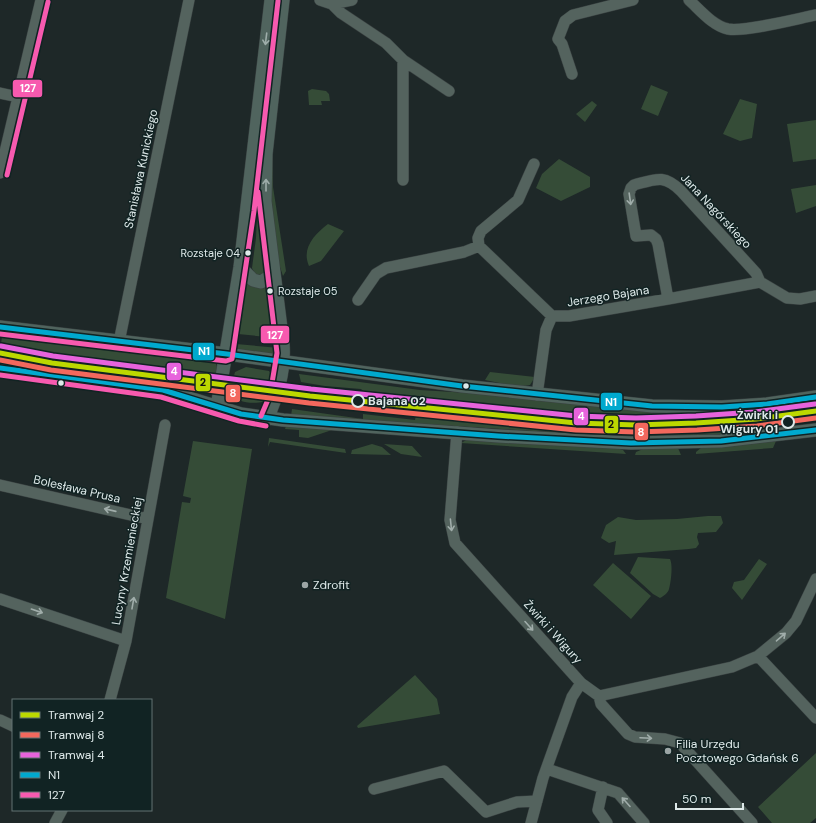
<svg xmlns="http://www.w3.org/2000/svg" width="816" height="823" viewBox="0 0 816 823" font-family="'DM Sans',sans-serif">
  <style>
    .green { fill: #354c37 }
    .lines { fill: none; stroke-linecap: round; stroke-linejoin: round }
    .minor-casing { stroke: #3a4242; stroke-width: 12 }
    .major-casing { stroke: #3a4242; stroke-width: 14 }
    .minor { stroke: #54635e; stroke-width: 11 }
    .major { stroke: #50645e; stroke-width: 13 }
    .bus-1-casing { stroke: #112323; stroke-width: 8 }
    .bus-2-casing { stroke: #112323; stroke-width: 8 }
    .bus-1 { stroke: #00a9ce; stroke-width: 5 }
    .bus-2 { stroke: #f75aaf; stroke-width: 5 }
    .tram-1-casing { stroke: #112323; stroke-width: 8 }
    .tram-2-casing { stroke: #112323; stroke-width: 8 }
    .tram-3-casing { stroke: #112323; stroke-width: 8 }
    .tram-1 { stroke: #bcd800; stroke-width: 5 }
    .tram-2 { stroke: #f3685d; stroke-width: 5 }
    .tram-3 { stroke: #e763dc; stroke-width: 5 }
    .oneway { stroke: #9eadaa }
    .oneway2 { stroke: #a0adaa }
    .bus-dot { fill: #dee9e9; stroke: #112323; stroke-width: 1.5 }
    .stop-dot { fill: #112323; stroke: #dee9e9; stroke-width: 2 }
    .poi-dot { fill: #9ba5a5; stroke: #112323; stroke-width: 1.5 }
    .labels { text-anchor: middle; stroke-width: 3; stroke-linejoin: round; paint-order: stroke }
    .bus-label { font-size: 11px; fill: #dee9e9; stroke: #112323; text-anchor: end }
    .street-label { font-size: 12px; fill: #dee9e9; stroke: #112323 }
    .stop-label { font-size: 12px; font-weight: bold; fill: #dee9e9; stroke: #112323; text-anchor: start }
    .poi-label { font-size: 12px; fill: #dee9e9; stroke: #112323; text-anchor: start }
    .line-badge { stroke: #112323; stroke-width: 1.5 }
    .badge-label { font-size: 11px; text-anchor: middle; font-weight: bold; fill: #fff }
    .pale-badge-label { font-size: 11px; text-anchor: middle; font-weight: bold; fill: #111 }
  </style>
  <rect width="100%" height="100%" fill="#1e2828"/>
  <path class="green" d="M651 85 668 92 658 116 641 109Z
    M312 89 326 91 329 94 330 101H321L322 105H309L308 91Z
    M740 99 757 104 752 138 740 141 723 134Z
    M592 101 597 105 585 122 576 114Z
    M816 120V159L793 162 787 124Z
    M260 143 262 224 267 267V270L261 275 255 274 252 268 256 238Z
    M273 145V187L286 271 283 276 277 258 271 193Z
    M559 159 590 177V187L561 201 536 188 542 174Z
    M816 185V206L796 213 791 189Z
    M328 224 344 231 321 261 309 266C301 248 315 234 328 224Z
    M246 282H269L277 338 238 334Z
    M2 337 73 346 211 358 215 360 217 367 214 382 65 362 0 350Z
    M236 344 279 348 278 356 235 350Z
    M246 367 269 371 274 378 273 390 232 384 235 372Z
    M490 372 535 377 530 385 519 387 485 380Z
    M299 374 420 390 469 393 658 413H725V419C622 427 518 416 417 405V400L369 396 361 389 325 386 301 382Z
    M301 388 323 392 337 391 354 392V394L337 392 336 397 294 393 296 389Z
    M105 390 166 398 183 403 99 391Z
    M231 393 270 398C262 406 235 404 231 393Z
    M292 409 363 419V414L415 420 416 415 587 431 653 432 726 429V434L631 437 291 416Z
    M286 426 332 430 308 438 299 437V430L285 429Z
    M269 438 345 449 346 453 270 442 268 447Z
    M468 439 617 448 623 450 626 454 461 443Z
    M193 441 252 449 225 619 166 598 182 502 190 503 191 498 183 496Z
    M776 441 773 448 696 454V452L702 447Z
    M372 444 382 447 391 455 351 454 352 450Z
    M384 444 412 446 422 457 401 454Z
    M678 448 681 455H635L636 452 643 449Z
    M708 516H721L723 523 716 532 698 533 697 537 699 544 696 548 689 549 614 555 616 541 609 543 601 538 606 525 618 517 636 520 677 519Z
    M638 557 670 559C673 565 671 582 669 589 668 593 664 596 660 598L653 594 630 573Z
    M759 559 767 564 742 600 732 588 734 582 744 580Z
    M613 563 651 596 631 619 593 585Z
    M415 675 437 699 440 714 358 728 357 726Z
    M816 753V818L810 823H772L758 807Z"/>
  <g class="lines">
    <defs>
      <path id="minor" d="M320 0 332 4 341 13 386 43 403 60 449 91
        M689 0C700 10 713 26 728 29 746 32 796 19 816 15
        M332 4 352 0
        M572 74 562 44 558 39 565 21 573 15 633 0
        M0 93 18 97
        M0 173 41 0
        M403 180V60
        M479 246 478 238 481 231 518 200 534 164
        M668 299 760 282
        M358 300 376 274 386 268 464 252 479 246 552 316H569L668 299 658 244 656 239 651 235 636 236 629 194 631 188 634 185C656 179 664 174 681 191L756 273 760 282 787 298 800 299 816 296
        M119 342 189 0
        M537 395 546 330 552 316
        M457 432 450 520 455 543 581 683 599 696 732 667 758 656 786 633 796 621 816 579
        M0 485 148 519
        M0 599 126 641
        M758 656 816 718
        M599 696 601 704 628 734 635 737 665 739 680 743 752 823
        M110 700 126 641 165 425
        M0 720 13 726
        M547 769 618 793 644 823
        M603 787 598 810 607 823
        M374 789 444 771 486 812 517 802 537 801
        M55 823 62 810
        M531 823 543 778 572 697 581 683"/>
      <path id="major" d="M240 267 253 280 261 282 269 277 273 271
        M0 327 227 354 462 386 652 406 722 407 767 404 816 397
        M0 368 163 390 241 414 283 420 498 436 631 443 721 441 816 430
        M217 407 240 267 271 0
        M267 419C278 395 285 370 283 344L265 201 266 154 283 0"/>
    </defs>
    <use href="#minor" class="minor-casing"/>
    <use href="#major" class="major-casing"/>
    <use href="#minor" class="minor"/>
    <use href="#major" class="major"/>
    <defs>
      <path id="bus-1" d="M0 327 227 354 462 386 652 406 722 407 767 404 816 397
        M0 368 163 390 241 414 283 420 498 436 631 443 721 441 816 430"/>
      <path id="bus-2" d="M7 175 48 2
        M258 192 277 353 270 395 261 416
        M0 334 226 361 232 359 254 211 278 1
        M0 375 161 397 239 421 266 426"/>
    </defs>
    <use href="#bus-1" class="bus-1-casing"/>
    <use href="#bus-2" class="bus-2-casing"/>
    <use href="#bus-1" class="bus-1"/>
    <use href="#bus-2" class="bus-2"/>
    <defs>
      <path id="tram-1" d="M0 353 52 363 310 396 576 423 636 425 696 423 756 419 816 411"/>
      <path id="tram-2" d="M0 360 51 370 309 403 576 430 636 432 697 430 757 426 816 418"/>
      <path id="tram-3" d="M1 346 53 356 311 389 577 416 636 418 696 416 755 412 815 404"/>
    </defs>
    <use href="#tram-1" class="tram-1-casing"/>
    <use href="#tram-2" class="tram-2-casing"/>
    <use href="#tram-3" class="tram-3-casing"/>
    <use href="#tram-1" class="tram-1"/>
    <use href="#tram-2" class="tram-2"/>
    <use href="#tram-3" class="tram-3"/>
  </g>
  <defs><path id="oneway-shaft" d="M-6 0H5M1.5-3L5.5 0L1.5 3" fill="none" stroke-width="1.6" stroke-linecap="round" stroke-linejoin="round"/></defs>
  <g class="oneway">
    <use href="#oneway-shaft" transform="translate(266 39) rotate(97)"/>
    <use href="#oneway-shaft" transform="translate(266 185) rotate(-90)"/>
  </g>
  <g class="oneway2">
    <use href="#oneway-shaft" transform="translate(630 199) rotate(82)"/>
    <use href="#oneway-shaft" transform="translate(110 510) rotate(-167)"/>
    <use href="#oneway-shaft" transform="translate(451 525) rotate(84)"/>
    <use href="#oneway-shaft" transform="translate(133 603) rotate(-80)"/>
    <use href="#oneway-shaft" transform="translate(37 611) rotate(19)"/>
    <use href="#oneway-shaft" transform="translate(529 626) rotate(48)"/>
    <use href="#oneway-shaft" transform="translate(781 637) rotate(-41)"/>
    <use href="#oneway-shaft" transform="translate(646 738) rotate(3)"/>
    <use href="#oneway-shaft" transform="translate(626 802) rotate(-132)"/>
  </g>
  <g class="bus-dot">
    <circle cx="248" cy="253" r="3.5"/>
    <circle cx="270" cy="291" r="3.5"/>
    <circle cx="61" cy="383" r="3.5"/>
    <circle cx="466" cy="386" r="3.5"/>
  </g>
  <g class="stop-dot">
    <circle cx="358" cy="401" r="6"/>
    <circle cx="788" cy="422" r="6"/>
  </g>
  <g class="poi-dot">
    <circle cx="305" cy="585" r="4"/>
    <circle cx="668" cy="751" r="4"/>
  </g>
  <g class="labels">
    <g class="bus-label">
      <text x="240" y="257">Rozstaje 04</text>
      <text x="278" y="295" text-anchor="start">Rozstaje 05</text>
    </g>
    <g class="street-label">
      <text transform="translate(141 169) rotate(-78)" y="4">Stanisława Kunickiego</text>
      <text transform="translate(716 211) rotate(47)" y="4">Jana Nagórskiego</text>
      <text transform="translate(608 296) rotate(-9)" y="4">Jerzego Bajana</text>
      <text transform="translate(77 489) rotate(13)" y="4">Bolesława Prusa</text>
      <text transform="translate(127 561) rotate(-80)" y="4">Lucyny Krzemienieckiej</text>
      <text transform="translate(553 632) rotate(48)" y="4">Żwirki i Wigury</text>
    </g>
    <g class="stop-label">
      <text x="368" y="405">Bajana 02</text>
      <text x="778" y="419" text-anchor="end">Żwirki i<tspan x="778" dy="14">Wigury 01</tspan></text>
    </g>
    <g class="poi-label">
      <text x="313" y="589">Zdrofit</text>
      <text x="676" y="748">Filia Urzędu<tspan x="676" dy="14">Pocztowego Gdańsk 6</tspan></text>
    </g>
  </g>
  <g class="line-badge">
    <rect x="12" y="79" width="31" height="19" rx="4" fill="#f75aaf"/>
    <rect x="260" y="325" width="30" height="19" rx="4" fill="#f75aaf"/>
    <rect x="192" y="342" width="23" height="19" rx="4" fill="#00a9ce"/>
    <rect x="166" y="362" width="16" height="19" rx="4" fill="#e763dc"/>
    <rect x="195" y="373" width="16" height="19" rx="4" fill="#bcd800"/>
    <rect x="225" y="384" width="16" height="19" rx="4" fill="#f3685d"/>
    <rect x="600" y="392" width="23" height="19" rx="4" fill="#00a9ce"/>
    <rect x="573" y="407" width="16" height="19" rx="4" fill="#e763dc"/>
    <rect x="604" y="415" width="15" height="19" rx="4" fill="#bcd800"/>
    <rect x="634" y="422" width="15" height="19" rx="4" fill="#f3685d"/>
  </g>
  <g class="badge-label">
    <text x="28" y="92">127</text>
    <text x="275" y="339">127</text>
    <text x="204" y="355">N1</text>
    <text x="174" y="375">4</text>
    <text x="233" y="397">8</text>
    <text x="611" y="406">N1</text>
    <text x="581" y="420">4</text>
    <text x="641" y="436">8</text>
  </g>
  <g class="pale-badge-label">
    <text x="203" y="386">2</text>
    <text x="611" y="428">2</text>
  </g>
  <rect x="12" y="699" width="140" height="112" fill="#112323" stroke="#637272"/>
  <rect x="20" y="712" width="20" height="6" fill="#bcd800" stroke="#637272"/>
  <text x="48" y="719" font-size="12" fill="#dee9e9">Tramwaj 2</text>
  <rect x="20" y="732" width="20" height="6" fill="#f3685d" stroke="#637272"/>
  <text x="48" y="739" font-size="12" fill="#dee9e9">Tramwaj 8</text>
  <rect x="20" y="752" width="20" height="6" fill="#e763dc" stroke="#637272"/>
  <text x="48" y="759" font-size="12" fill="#dee9e9">Tramwaj 4</text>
  <rect x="20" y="772" width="20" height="6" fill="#00a9ce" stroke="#637272"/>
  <text x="48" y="779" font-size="12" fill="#dee9e9">N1</text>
  <rect x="20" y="792" width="20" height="6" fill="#f75aaf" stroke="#637272"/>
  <text x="48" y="799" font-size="12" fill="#dee9e9">127</text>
  <path d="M676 803v6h67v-6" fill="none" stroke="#dee9e9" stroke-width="2"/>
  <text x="682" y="803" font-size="12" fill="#dee9e9" stroke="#112323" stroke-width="3" paint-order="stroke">50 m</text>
</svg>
